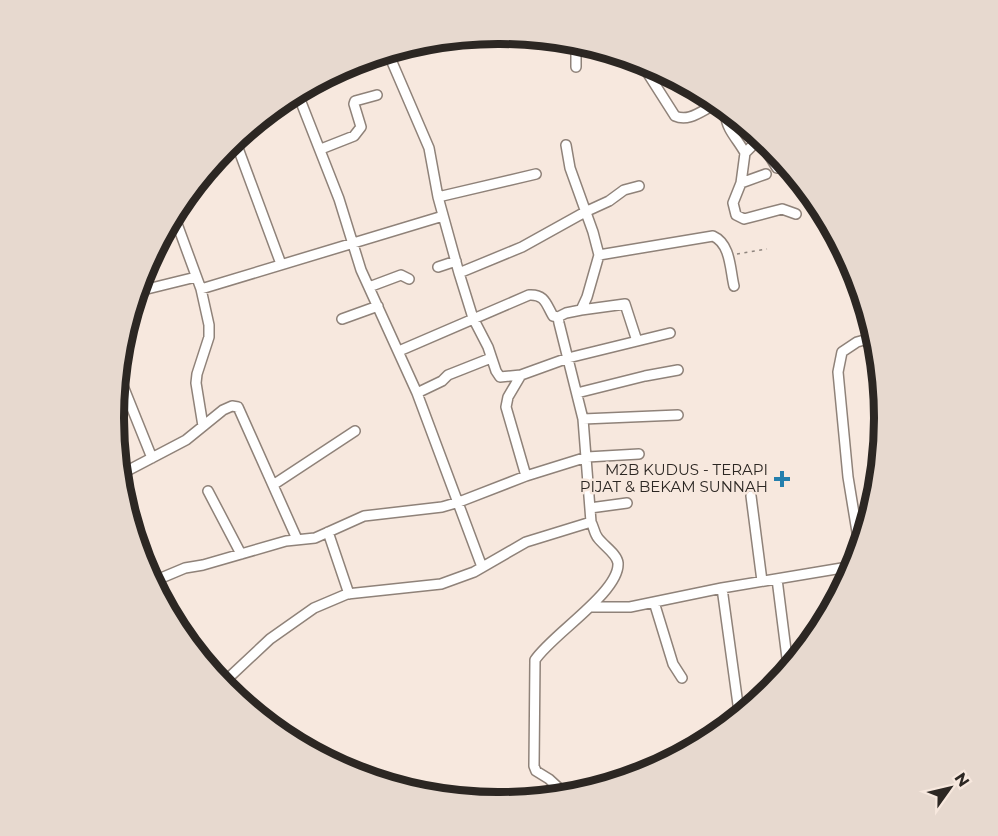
<svg xmlns="http://www.w3.org/2000/svg" width="998" height="836" viewBox="0 0 998 836" font-family="Montserrat,sans-serif">
  <style>
    .lines { fill: none; stroke-linecap: round; stroke-linejoin: round }
    .minor-casing { stroke: #8f8279; stroke-width: 12 }
    .path { stroke: #8f857e; stroke-width: 1.5; stroke-dasharray: 3 4.5; stroke-linecap: butt }
    .minor { stroke: #fff; stroke-width: 9 }
    .poi-dot { fill: #247fad; stroke: #f7e8de; stroke-width: 2 }
    .labels { text-anchor: middle; stroke-width: 5; stroke-linejoin: round; paint-order: stroke }
    .poi-label { font-size: 15px; fill: #2c2723; stroke: #f7e8de; text-anchor: end }
    .rim { fill: none; stroke: #2c2723; stroke-width: 8 }
  </style>
  <rect width="100%" height="100%" fill="#f7e8de"/>
  <g class="lines">
    <defs>
      <path id="minor" d="M576 48V67
        M389 55 429 148 438 197 459 273 473 318 488 347 496 371 500 377 521 375 568 358 670 333
        M640 61 675 116C688 122 700 112 712 106
        M299 97 339 199 361 270 417 393 482 567
        M726 116C726 129 739 141 745 153
        M758 137 777 168 785 166
        M762 139 755 143 745 153 741 183 733 203 736 215 744 219 782 209 796 214
        M235 140 281 264
        M321 149 354 136 361 127 354 104 355 101 377 95
        M741 183 766 174
        M438 197 536 174
        M176 221 201 289 209 325V337L197 374 196 383 203 426
        M599 255 713 236C731 244 730 270 734 286
        M438 267 456 261
        M459 273 522 247 585 212 609 201 624 190 639 186
        M369 287 401 275 409 279
        M201 289 443 216
        M139 291 196 277
        M581 310 625 304 637 341
        M342 319 378 306
        M399 351 529 295C545 294 546 304 553 316L558 317
        M521 375 508 397 506 407 526 476
        M121 381 152 458
        M417 393 442 381 448 375 491 358
        M577 393 645 376 678 370
        M583 419 678 415
        M125 472 186 440 223 410 232 406 238 407 297 539
        M273 485 355 431
        M208 491 241 554
        M751 496 762 581
        M590 508 627 503
        M328 532 349 594
        M859 544 848 477 838 372 842 352 857 342 868 339
        M777 579 788 666
        M154 581 185 568 203 565 286 541 315 538 364 516 442 507 459 502 526 476 587 457 639 454
        M722 588 739 712
        M654 602 673 664 682 678
        M592 607H630L722 588 854 566
        M222 684 270 639 314 608 347 594 441 584 474 572 526 542 591 522
        M562 791 549 779 536 771 534 766 535 660C551 635 620 592 618 563 617 554 604 546 598 538 594 533 594 527 591 522L583 419 559 323 558 317 566 313 581 310 587 297 599 255 593 232 570 168 566 145"/>
    </defs>
    <use href="#minor" class="minor-casing"/>
    <path class="path" d="M737 254 767 249"/>
    <use href="#minor" class="minor"/>
  </g>
  <path class="poi-dot" d="M779 470h6v6h6v6h-6v6h-6v-6h-6v-6h6z"/>
  <g class="labels">
    <g class="poi-label">
      <text x="768" y="475">M2B KUDUS - TERAPI<tspan x="768" dy="17">PIJAT &amp; BEKAM SUNNAH</tspan></text>
    </g>
  </g>
  <path d="M0 0H998V836H0ZM498 44H500A374 374 0 0 1 874 418V418A374 374 0 0 1 500 792H498A374 374 0 0 1 124 418V418A374 374 0 0 1 498 44Z" fill="#e7d9cf" fill-rule="evenodd"/>
  <path class="rim" d="M498 44H500A374 374 0 0 1 874 418V418A374 374 0 0 1 500 792H498A374 374 0 0 1 124 418V418A374 374 0 0 1 498 44Z"/>
  <g transform="translate(950 788) rotate(56)" stroke="#f7e8de" stroke-width="4.5" paint-order="stroke">
  <path d="M0-4.5L10 22L0 15L-10 22Z" fill="#2c2723"/>
  <text y="-9" font-size="16" font-weight="bold" text-anchor="middle" fill="#2c2723">N</text>
  </g>
</svg>
